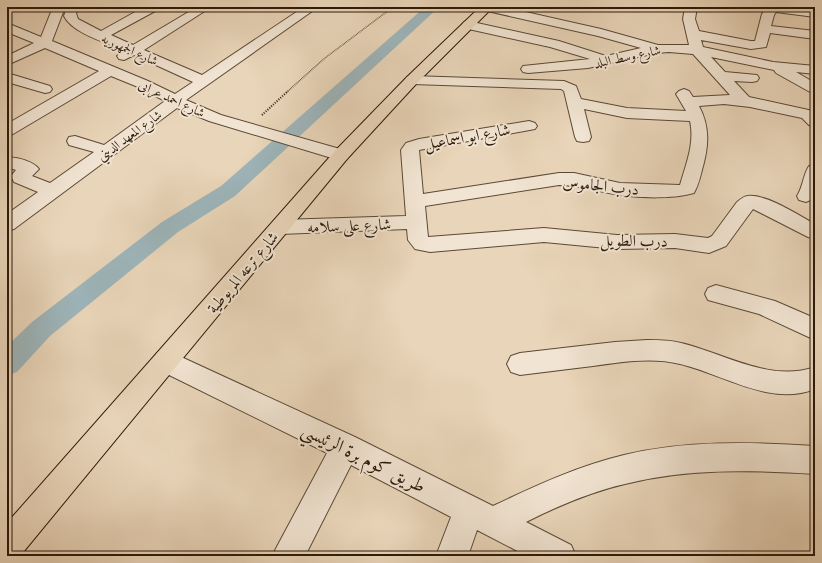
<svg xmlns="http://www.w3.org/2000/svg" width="822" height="563" viewBox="0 0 822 563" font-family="'IM FELL English',Amiri,serif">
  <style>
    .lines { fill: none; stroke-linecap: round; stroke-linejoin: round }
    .canal { fill: #9db5bb; fill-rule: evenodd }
    .minor-casing { stroke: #5b4936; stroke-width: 2 }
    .major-casing { stroke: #2c1a0a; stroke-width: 2 }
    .path-far1 { stroke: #2c1a0a; stroke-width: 1.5; stroke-dasharray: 0.5 1; stroke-linecap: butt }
    .path { stroke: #2c1a0a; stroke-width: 2; stroke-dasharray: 1 1.5; stroke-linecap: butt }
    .minor { fill: #f1e4d2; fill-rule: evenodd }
    .major { fill: #e9d5b9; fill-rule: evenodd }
    .labels { text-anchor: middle; stroke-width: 4; stroke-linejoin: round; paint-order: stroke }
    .far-street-label { font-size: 13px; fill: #2c1a0a; stroke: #f1e4d2 }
    .street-label { font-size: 16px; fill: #2c1a0a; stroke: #f1e4d2 }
    .near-street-label { font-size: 19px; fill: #2c1a0a; stroke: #f1e4d2 }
  </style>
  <rect width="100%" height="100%" fill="#e9d5b9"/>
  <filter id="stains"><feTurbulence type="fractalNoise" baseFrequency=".005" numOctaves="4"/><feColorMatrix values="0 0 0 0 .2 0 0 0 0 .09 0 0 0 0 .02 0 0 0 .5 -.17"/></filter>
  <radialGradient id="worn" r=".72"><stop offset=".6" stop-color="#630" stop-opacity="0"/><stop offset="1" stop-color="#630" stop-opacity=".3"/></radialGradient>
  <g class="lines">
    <path class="canal" d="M425 7H439L235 196 178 232 50 336 17 372 7 376V346L32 322 162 222 221 186Z"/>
    <defs>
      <path id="minor" d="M53 7H65L52 41 148 81 175 94 193 82 134 55 124 60 119 59 117 56 124 50C107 43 72 33 64 16L67 7H79L76 13 78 19 101 31 144 7H159L157 10 111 35 133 45 197 7H211L144 50 202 75 304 7H318L186 100 221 115 347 151 350 155 347 159 341 160 335 159 209 121 177 108 14 229 7 231V214L38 192 14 182 11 176 16 170 7 167V158C16 156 34 162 39 169L32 176 50 183 94 152 69 145 67 141 69 137 75 136 104 145 165 101 138 87 111 76 13 134 7 136V124L99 71 45 48 7 65V56L34 43 7 32V23L41 37Z
        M481 7H503L601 29 658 45H689L683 19 685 7H697L695 19 699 31 751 41H755L762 14 768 7H795L815 9V17L776 12 774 15 771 26 815 31V39L770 33 766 47 751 49 701 40 703 47 773 62 815 66V74L796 72 815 83V93L810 92 776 73 774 70 711 57 725 72 757 75 759 78 757 81 752 82 734 81 749 97 813 111 815 113V127L809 125 802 118 750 107 724 104 699 106C710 127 709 146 702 170 700 178 698 186 694 193 674 199 640 198 620 195 599 192 580 185 559 185L425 206 428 237 544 228 617 235 675 234 708 238 712 236 737 202C741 199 744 196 748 196 767 194 798 215 815 224V239L808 237 753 209 726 246 709 253 675 248 617 249 544 242 430 252 415 249 408 240 407 229 280 234 273 232 270 227 273 222 280 220 406 216 401 150 406 143 419 139 529 121 535 123 537 126 535 129 419 150 423 194 559 173H574L620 183 680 185C686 164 695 143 690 121L627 118 584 109 591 137 589 141 583 142 577 141 575 137 564 91 561 89 412 84 407 83 405 80 407 77 412 76 564 81 576 86 581 99 627 108 686 111 676 94 679 91 684 89 689 91 693 97 730 95 693 54 669 52 656 53 588 68 528 73 523 72 521 69 523 66 590 59 550 47 464 28 462 25 464 22 468 21 559 41 606 56 641 48 598 36 483 10Z
        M7 73 50 86 52 89 50 92 45 93 7 82Z
        M815 165V198L806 202 799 200 797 196C803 187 803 175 809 166Z
        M716 285 775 301 812 317 815 318V340L759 314 708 300 705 294 708 288Z
        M647 340C659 340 670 340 681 343 724 353 770 383 815 367V389C770 407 723 374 680 364 652 357 621 362 593 366 568 369 544 372 520 375L511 372 507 364 511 356 520 353 615 342Z
        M166 350 355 437 493 506C535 486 578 466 624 455 686 440 751 442 815 446V474C751 470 687 468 625 484 590 492 558 506 526 522L571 545 576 556H527L477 530 468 556H436L451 517 351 465 305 556H272L327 453 157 369 154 361 157 353Z"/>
      <path id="major" d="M480 7H493L417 83 347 159 20 556H7V523L335 151 407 77Z"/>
    </defs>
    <use href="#minor" class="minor-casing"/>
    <use href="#major" class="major-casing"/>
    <path class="path-far1" d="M287 92 325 58 393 7"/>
    <path class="path" d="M262 115 288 91"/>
    <use href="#minor" class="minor"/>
    <use href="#major" class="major"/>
  </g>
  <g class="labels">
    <g class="far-street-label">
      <text transform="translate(130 49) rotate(24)" y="5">شارع الجمهوريه</text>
      <text transform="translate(627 56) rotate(-12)" y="5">شارع وسط البلد</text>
      <text transform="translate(172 98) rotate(25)" y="5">شارع احمد عرابى</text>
      <text transform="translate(129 135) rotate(-36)" y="5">شارع المعهد الديني</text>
    </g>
    <g class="street-label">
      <text transform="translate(467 136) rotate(-10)" y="6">شارع ابو اسماعيل</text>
      <text transform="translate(601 185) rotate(6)" y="6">درب الجاموس</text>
      <text transform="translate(349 225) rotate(-2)" y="6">شارع على سلامه</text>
      <text transform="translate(634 240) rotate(1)" y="6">درب الطويل</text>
      <text transform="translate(242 272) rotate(-50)" y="6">شارع ترعه المريوطية</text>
    </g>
    <g class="near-street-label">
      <text transform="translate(364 457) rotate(26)" y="7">طريق كوم برة الرئيسي</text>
    </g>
  </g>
  <rect width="822" height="563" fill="none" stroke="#e9d5b9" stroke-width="24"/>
  <rect x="8" y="8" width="806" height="547" fill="none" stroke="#2c1a0a" stroke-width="2"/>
  <rect x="12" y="12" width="798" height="539" fill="none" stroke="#2c1a0a"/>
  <rect width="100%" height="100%" filter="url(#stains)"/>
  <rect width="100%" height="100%" fill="url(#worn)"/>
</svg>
